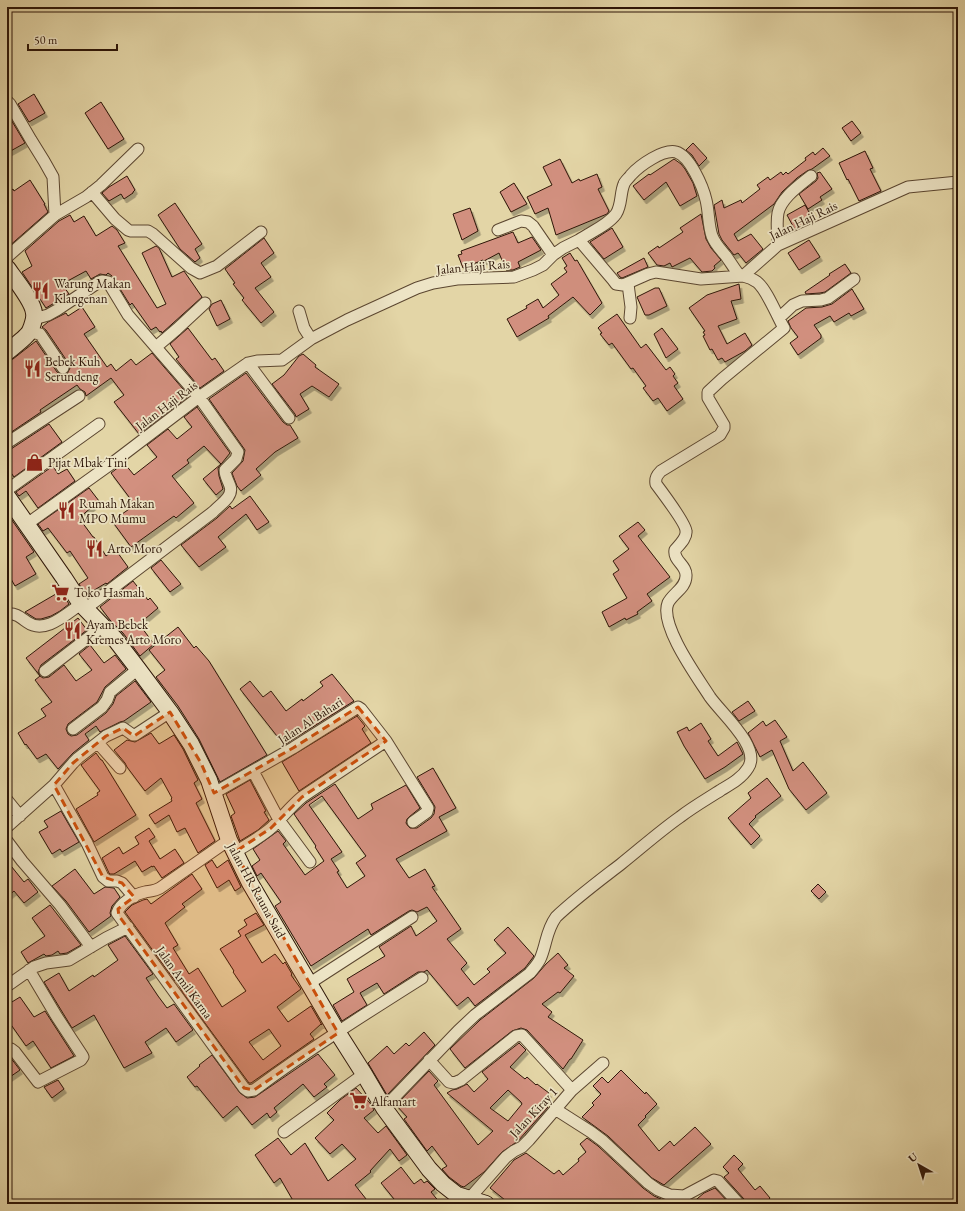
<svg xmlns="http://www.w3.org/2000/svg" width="965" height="1211" viewBox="0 0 965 1211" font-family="'EB Garamond',serif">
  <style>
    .building { fill: #d2907f; stroke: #2e1608; fill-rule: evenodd; filter: url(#shadow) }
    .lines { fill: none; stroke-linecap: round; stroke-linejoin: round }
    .minor-casing { stroke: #5b4630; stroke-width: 13 }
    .secondary-casing { stroke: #2e1608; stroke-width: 18 }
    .minor { stroke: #ede4c5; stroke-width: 11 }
    .secondary { stroke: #ede4c5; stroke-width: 16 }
    .marked { fill: #cc4f0b; fill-opacity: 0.2; stroke: #cc4f0b; stroke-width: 3; stroke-dasharray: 8 5; stroke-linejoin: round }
    .labels { text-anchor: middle; stroke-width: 3.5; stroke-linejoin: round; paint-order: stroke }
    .street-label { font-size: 13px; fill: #2e1608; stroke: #ede4c5 }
    .poi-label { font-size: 13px; fill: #2e1608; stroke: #ede4c5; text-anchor: start }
  </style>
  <defs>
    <filter id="shadow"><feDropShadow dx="2.5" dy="4" stdDeviation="0" flood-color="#0004"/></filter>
  </defs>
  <rect width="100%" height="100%" fill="#e3d5a6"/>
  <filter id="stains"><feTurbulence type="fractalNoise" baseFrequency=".005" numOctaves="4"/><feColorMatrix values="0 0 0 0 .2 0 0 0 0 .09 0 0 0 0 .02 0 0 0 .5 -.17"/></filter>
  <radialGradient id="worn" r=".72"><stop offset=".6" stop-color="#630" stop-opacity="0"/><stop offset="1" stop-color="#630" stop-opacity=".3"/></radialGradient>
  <path class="building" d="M34 94 45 113 29 122 18 104Z
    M101 102 124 139 108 149 85 113Z
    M7 113 25 143 7 153Z
    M852 121 861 133 851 141 842 128Z
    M693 143 707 158 699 166 692 155 686 150Z
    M823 148 830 156 812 169 807 171 797 178 782 192 774 204 734 234 738 241 751 234 763 249 746 263 738 253 734 255 722 240 719 234 714 205 722 200 724 208 741 200 742 203 760 189 757 185 768 177 770 180 781 172 783 175 786 172 788 174 806 160 805 158 813 152 815 155Z
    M865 151 873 168 870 169 881 191 859 201 848 179 847 180 839 163Z
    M560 159 572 183 579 179 580 181 597 174 602 187 598 189 609 211 607 214 556 235 548 208 535 214 527 197 552 185 543 167Z
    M674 159 681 164 685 169 693 183 697 196 680 206 666 182 644 200 633 186 649 174 650 175Z
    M820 172 832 189 820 197 822 200 808 209 799 194 816 181 818 178 817 173Z
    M127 176 135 190 133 192V193L124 199 121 194 109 201 102 193 109 187Z
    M30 180 45 204H44L48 212 7 248V193L13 189 14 191Z
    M514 183 527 204 511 212 500 192Z
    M175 203 202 244 195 249 200 258 195 262 180 249 158 215Z
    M805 205 814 221 795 230 787 215Z
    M470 208 478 231 462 240 453 214Z
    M701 214 706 239 711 248 721 260 714 266 715 268 712 271 702 272 690 258 672 267 670 263 664 266 657 265 648 253 658 246 659 248 683 232 680 228Z
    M70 215 74 222 84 216 96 236 112 226 117 230 125 243 118 246 157 308 166 304 142 253 156 246 159 248 172 277 184 271 202 297 162 333 161 331 160 332 156 327 151 330 132 303 130 305 112 276 108 273 106 275 100 274 91 279 86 271 62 284 69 294 46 308 22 272 32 266 25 251 59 221Z
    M612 228 623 247 604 259 590 242Z
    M513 232 518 243 532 237 541 250 518 262 520 267 513 270H506L499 253 484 261 483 260 463 268 458 255 462 254 461 251Z
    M264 238 274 253 261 263 271 277 255 288 274 312 261 323 242 300 244 298 233 284 235 283 225 269Z
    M809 240 820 257 799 270 788 253Z
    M570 253 575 261 577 260 602 303 590 315 573 297 548 316 549 318 517 337 507 319 527 308 526 306 538 299 543 308 559 295 551 284 567 272 564 268 567 266 562 258Z
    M644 258 648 267 622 278 620 277 617 273Z
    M845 264 851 273 825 292 820 293 806 294 805 292 830 275 829 274Z
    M739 284 741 299 731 301 737 319 718 326 727 344 745 333 752 345 745 351 725 362 722 358 718 360 712 349 710 350 703 336 705 335 703 332 705 331 689 308 707 295Z
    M655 288H659L667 306 649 315H645L637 297Z
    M852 289 864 309 851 316 849 313 834 322 830 316 814 325 821 335V338L798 355 790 343 798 337 791 328 788 321 806 308 822 307 832 304Z
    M221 300 230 319 217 326 209 309 212 304Z
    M82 307 95 327 84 334 107 367 111 364 116 371 131 359 136 365 152 353 189 396 139 434 114 402 124 395 111 378 86 396 85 392 80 389 77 385 40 410 41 412 7 435V361L13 359 36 341 57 372 63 375 67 374 70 368 69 364 46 330 42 327 48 322 66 313 68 316Z
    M617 314 641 348 646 344 666 370 670 367 675 374 673 376 678 383 674 386 683 399 667 411 658 398 653 401 643 388 646 386 633 368 631 369 612 343 609 345 600 334 602 333 598 328 600 326Z
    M188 328 212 360 215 358 224 371 200 388 176 359 179 357 170 344Z
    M662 328 678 349 666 358 654 334Z
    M303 354 316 365 315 367 339 384 329 397 312 386 300 394 309 409 296 417 295 414 272 384 284 375 299 356Z
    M246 373 283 422 287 425H290L298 438 275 452 256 469 261 475 241 491 237 486 232 473 243 461 245 450 209 399Z
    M197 407 230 453 218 468 219 476 223 489 216 495 203 479 221 464 204 446 187 460 189 463 172 476 194 503 176 518 174 516 131 547 112 521 135 505 111 473 124 463 134 475 157 457 147 445 168 429 177 439 192 427 184 417Z
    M49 424 62 442 14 477 7 467V450L11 449Z
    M53 466 58 474 67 469 75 481 38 508 26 491 19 496 16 492Z
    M89 488 99 501 79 518 93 537H94L106 556 115 549 128 567 107 584 106 583 86 595 79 584 88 578 70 551 67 553 48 528 43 531 38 524Z
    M250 496 269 522 257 530 246 514 218 537 226 547 199 567 181 545 217 518 230 506 232 509Z
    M7 513 34 552 26 557 36 574 15 586 7 572Z
    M638 522 645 530 638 536 670 577 647 594 652 601 637 612 638 614 626 620 625 618 609 627 602 612 627 598 613 574 619 570 613 561 629 549 619 536Z
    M161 560 181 584 170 592 151 568Z
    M133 581 148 600 150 598 158 608 139 624 154 644 140 656 123 633 110 620 100 607Z
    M61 591 69 604 60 611 51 616 41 619H36L25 612Z
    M78 618 87 630 41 665 38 672 40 676 43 678 49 677 64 665 76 681 92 670 79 654 90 645 104 663 115 655 126 669 105 687 97 702 68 724 66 729 68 734 71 736 77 735 106 713 113 704 116 696 135 681 151 702 124 721 120 722 100 732 96 726 85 734 89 740 73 753 58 769 46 754 37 759 26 744 25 745 18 733 46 716 41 709 52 702 35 680 40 676 26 658Z
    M178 627 194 648 196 646 209 661 267 755 220 782 199 739 178 706 156 677 165 670 149 650Z
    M332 674 354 701 284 745 240 689 250 681 263 697 271 691 286 711 302 699 303 701 323 686 320 682Z
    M748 701 755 711 739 721 732 712Z
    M357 716 365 726 362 729 371 743 299 791 282 762Z
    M775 720 787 737 780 741 793 771 803 762 827 793 806 810 789 789 772 750 760 757 748 733 763 721 766 726Z
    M701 723 711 739 708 741 718 756 737 742 743 754 725 767 705 779 684 746 677 732 687 727 689 731Z
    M151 733 159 744 174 735 183 749 198 780 194 783 202 799 196 803 215 841 198 853 185 828 177 832 169 815 155 824 149 815 172 801 171 799 172 798 161 778 145 791 127 767 125 763 114 750 127 740 135 742Z
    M96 753 101 760H102L136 815 94 842 76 809 98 795 97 793 100 791 81 765Z
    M433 768 456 808 439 817 447 831 396 859 409 878 425 869 435 886 432 887 461 929 447 939 467 963 461 969 474 985 490 972 487 969 506 953 494 940 508 927 534 956 525 968 475 1006 468 997 457 1006 427 970 424 972H418L384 994 377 983 360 993 367 1005 342 1021 333 1005 354 992 347 979 385 956 379 947 411 926 416 936 437 921 427 907 417 912 412 910 409 911 371 935 368 929 311 966 275 906 281 902 261 873 257 876 252 866 260 860 253 849 278 831 286 841 283 844 305 875 324 861 315 847 316 846 294 814 306 803 335 784 358 819 373 809 371 804 406 785 420 808 409 817 407 819 406 823 408 826 410 828H417L431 818 434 814 435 807 434 805 417 777ZM322 796 366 856 356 863 365 876 347 888 337 872 339 871 331 859 342 852 309 805Z
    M767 778 781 796 755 816 756 817 749 824 760 836 751 845 728 818 751 798 748 793Z
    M250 780 266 811 264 812 269 820 258 830 240 841 231 816 235 813 226 794Z
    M61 811 79 842 62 852 60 849 52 854 39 832 48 827 44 821Z
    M149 828 155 837 149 841 160 859 175 849 184 863 162 878 154 866 152 867V866L142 872 135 861 114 874H110L109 873 102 858 119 847 123 854 139 844 135 837Z
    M212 860 217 868 228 860 241 887 235 891 229 880 217 888 205 865Z
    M7 861 24 882 28 879 38 892 24 903 14 891 7 897Z
    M75 869 94 894 105 887 114 888 120 897 112 906 110 913 111 916 89 932 66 901 52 886Z
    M192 874 202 889 182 904 185 907 165 923 178 945 173 948 189 974 198 968 222 1007 246 991 233 972 234 971 220 949 241 936 238 931 247 925 244 920 256 913 264 925 245 935 262 963 275 954 283 964 285 962 292 974 291 975 301 989 277 1007 288 1022 311 1006 322 1025 321 1024 310 1034 314 1039 251 1083H249L183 993 176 980 175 981 125 912 132 905 143 900 147 899 151 904ZM269 1029 281 1046 263 1060 249 1042Z
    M818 884 826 892 819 899 811 891Z
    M50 905 81 945 67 953 60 954 58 951 52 955 46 956 44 954 28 963 21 952 45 936 32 918Z
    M125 936 153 974 146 978 158 996 167 1008 174 1004 193 1030 176 1042 166 1028 145 1042 152 1053 124 1068 94 1015 72 1028 44 982 59 973 69 991 93 975 94 977 118 960 108 945Z
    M558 953 568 965 564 968 574 976 560 993 558 992 542 1004 552 1012 548 1017 583 1040 571 1059H570L563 1069 527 1030 521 1028 512 1031 465 1068 450 1049 480 1020 534 978 546 964Z
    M20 997 34 1017 45 1011 74 1056 51 1068 33 1041 26 1046 7 1019V1005Z
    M424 1032 435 1045 387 1095 368 1063 387 1046 394 1054 406 1043 409 1046Z
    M519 1043 526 1050 510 1067 525 1079 527 1077 536 1085 537 1084 549 1093 541 1102 548 1107 518 1141 502 1152 484 1172 464 1187 461 1186 449 1177 442 1169 447 1166 432 1146 427 1151 404 1119 407 1117 396 1105 429 1071 438 1081 434 1085 478 1145 493 1131 447 1093 452 1090 457 1089 467 1084 474 1092 488 1079 482 1072ZM508 1090 521 1102 522 1104 508 1121 490 1108Z
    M318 1054 335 1075 324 1084 327 1087 314 1097 303 1084 274 1108 277 1112 270 1118 267 1113 252 1125 237 1106 223 1118 197 1086 195 1087 187 1077 200 1066 199 1065 212 1055 240 1093 247 1098 255 1097Z
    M10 1057 20 1070 7 1079V1060Z
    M621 1070 645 1094 646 1092 657 1104 645 1116 646 1117 638 1125 659 1151 670 1141 674 1146 695 1127 711 1144 664 1185 652 1178 608 1136 582 1117 594 1105 592 1103 601 1094 593 1086 602 1077 608 1083Z
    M58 1080 64 1089 52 1098 44 1087Z
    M356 1088 370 1103 374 1110 364 1118 378 1133 386 1126 407 1155 399 1161 390 1149 370 1171 371 1172 355 1185 370 1204H295L280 1178 274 1183 255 1155 278 1138 291 1155 305 1143 328 1181 356 1159 342 1144 330 1154 315 1138 334 1120 327 1113 340 1100Z
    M587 1138 598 1146 643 1188 654 1196 661 1199 665 1204H510L490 1188 514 1160 526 1153 554 1174 559 1170 563 1175 579 1161 578 1159 586 1152 580 1144Z
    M734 1155 743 1164 738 1169 755 1190 760 1186 770 1198 769 1199 773 1204H746L744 1199 724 1177 729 1173 723 1167Z
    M401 1167 414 1184 421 1179 424 1183 427 1181 435 1189 431 1192 441 1204H387L394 1199 381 1183Z
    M715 1188 730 1204H691L704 1193Z"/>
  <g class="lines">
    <defs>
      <path id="minor" d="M7 101 10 104 31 140 44 161 53 177 55 215
        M92 192 115 219 128 230 131 231H148L153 234 191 268 200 273 217 266 261 232
        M498 230 521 221 528 222 533 226 553 255
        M579 240C591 232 608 225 616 214 622 205 620 193 624 184 625 181 629 178 631 175 640 165 663 149 676 152 690 156 703 187 706 200 709 212 708 224 712 236 715 244 721 250 726 256 731 263 735 270 740 276
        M778 245C778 235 776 223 778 213 781 198 800 185 811 176
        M7 257 55 215 86 197 101 185 138 149
        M628 284 631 307 630 318
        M299 311 304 328 311 339
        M779 318 793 305 802 301 821 300 828 298 854 279
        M34 319 48 315 57 310 99 282 102 281 108 282 128 315 199 397 238 452 236 459 225 470C225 476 228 480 230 486 234 497 219 505 213 512L85 609
        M30 332 40 334 63 368
        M156 347 177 329 205 303
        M248 363 289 418
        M7 443 79 396
        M7 490 99 424
        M27 524 115 461 199 397 248 363 257 361 282 360 311 339 347 320 417 288 433 283 457 279 514 277 533 270 543 265 553 255 563 248 579 240 613 280 616 284 623 285 648 274 656 272 701 279 743 276 778 245 908 187 958 182
        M7 614C16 613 20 617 27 622 45 635 66 614 81 604
        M45 671 102 627
        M73 729 102 707 107 700 110 692 138 669
        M98 743 120 768
        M253 771 279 820 310 862
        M54 785 87 843 103 877 108 881H117L122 883 134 897
        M214 793 293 748 358 707 361 709 386 741 428 808 427 812 413 822
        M7 800 20 816
        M7 827 54 785 73 763 78 758 106 736 123 728 133 735H135L170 712
        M229 840 160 888C155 891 150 891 145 892 135 894 120 903 117 913L244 1088 248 1091 254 1090C308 1050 365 1014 422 978
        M7 841 22 861 60 905 91 947
        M235 852C247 845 259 838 270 829 281 819 290 807 302 797L386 741
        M310 983 412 917
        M7 986 34 967 46 963 69 960 106 938 128 927
        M7 1049H11L15 1052 38 1082 81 1060 83 1057 82 1055 57 1017 29 970
        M429 1060 449 1082 454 1083 461 1080 516 1036 522 1035 572 1090
        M384 1108 458 1031 475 1015 530 973C534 968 539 963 541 957 547 942 546 931 556 917 576 898 599 881 621 864 641 848 660 831 680 817 693 807 707 799 721 790 731 784 742 778 748 768 762 748 721 713 710 697 698 678 659 625 668 603 673 593 686 588 686 576 687 565 673 561 675 550 679 545 687 538 686 531 686 524 662 492 656 484 655 478 657 475 661 471L720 435 724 428V425L708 398V392L722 379 784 328C777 316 767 290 757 282 753 279 748 277 743 276
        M555 1109 591 1132 603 1141 648 1183 658 1190 670 1195 684 1196 714 1180 718 1181 739 1204
        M284 1132 364 1074
        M469 1199 506 1157 514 1151 522 1147 529 1140 572 1090 603 1063"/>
      <path id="secondary" d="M7 268C14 278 33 301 34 313 35 318 32 327 30 331 27 337 13 347 7 352
        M7 496 64 578 81 604 115 639 138 669 170 712 191 744 209 780 229 840 250 883 338 1033 364 1074 384 1108 429 1169 443 1184 457 1195 486 1204"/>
    </defs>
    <use href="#minor" class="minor-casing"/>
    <use href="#secondary" class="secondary-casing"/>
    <use href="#minor" class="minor"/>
    <use href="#secondary" class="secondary"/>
  </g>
  <path class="marked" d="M358 707 386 741 302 797 271 828 235 852 338 1033 254 1090 244 1088 119 916 118 909 134 897 122 883 103 877 54 785 73 763 106 736 123 728 134 736 170 712 201 763 214 793 293 748Z"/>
  <defs>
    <symbol id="restaurant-bare" viewBox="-9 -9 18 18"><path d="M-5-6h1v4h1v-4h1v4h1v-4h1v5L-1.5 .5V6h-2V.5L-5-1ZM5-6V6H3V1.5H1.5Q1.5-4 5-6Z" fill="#8f2418" stroke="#ede4c5" stroke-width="2.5" paint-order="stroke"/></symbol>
    <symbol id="shop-bare" viewBox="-9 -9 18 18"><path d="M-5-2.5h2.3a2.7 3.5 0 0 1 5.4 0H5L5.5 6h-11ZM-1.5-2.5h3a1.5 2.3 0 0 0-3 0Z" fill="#8f2418" stroke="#ede4c5" stroke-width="2.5" paint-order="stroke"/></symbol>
    <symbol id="supermarket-bare" viewBox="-9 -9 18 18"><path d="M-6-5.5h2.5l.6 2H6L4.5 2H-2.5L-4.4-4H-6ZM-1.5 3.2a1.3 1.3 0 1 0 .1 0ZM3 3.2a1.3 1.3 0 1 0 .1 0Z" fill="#8f2418" stroke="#ede4c5" stroke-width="2.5" paint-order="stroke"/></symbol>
  </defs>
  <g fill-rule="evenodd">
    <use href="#restaurant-bare" x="28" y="278" width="25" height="25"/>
    <use href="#restaurant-bare" x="20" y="356" width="25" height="25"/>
    <use href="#shop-bare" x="22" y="450" width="25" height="25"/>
    <use href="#restaurant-bare" x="54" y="498" width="25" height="25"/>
    <use href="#restaurant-bare" x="82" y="536" width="25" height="25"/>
    <use href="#supermarket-bare" x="48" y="580" width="25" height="25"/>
    <use href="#restaurant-bare" x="60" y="618" width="25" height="25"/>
    <use href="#supermarket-bare" x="346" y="1088" width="25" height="25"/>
  </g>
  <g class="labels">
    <g class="street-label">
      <text transform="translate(803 220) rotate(-26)" y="5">Jalan Haji Rais</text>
      <text transform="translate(473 266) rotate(-5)" y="5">Jalan Haji Rais</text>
      <text transform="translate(166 405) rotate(-37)" y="5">Jalan Haji Rais</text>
      <text transform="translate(310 720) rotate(-33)" y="5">Jalan Al Bahari</text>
      <text transform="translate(257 890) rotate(61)" y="5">Jalan HR Rauna Said</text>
      <text transform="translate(185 982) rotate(54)" y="5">Jalan Amil Karna</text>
      <text transform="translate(533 1112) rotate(-47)" y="5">Jalan Kiray 1</text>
    </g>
    <g class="poi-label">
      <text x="54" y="288">Warung Makan<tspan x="54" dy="15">Klangenan</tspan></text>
      <text x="45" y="366">Bebek Kuh<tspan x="45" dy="15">Serundeng</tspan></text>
      <text x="48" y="467">Pijat Mbak Tini</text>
      <text x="79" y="508">Rumah Makan<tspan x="79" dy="15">MPO Mumu</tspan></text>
      <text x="107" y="553">Arto Moro</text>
      <text x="74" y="597">Toko Hasmah</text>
      <text x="86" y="629">Ayam Bebek<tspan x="86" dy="15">Kremes Arto Moro</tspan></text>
      <text x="371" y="1106">Alfamart</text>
    </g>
  </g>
  <rect width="965" height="1211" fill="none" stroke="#e3d5a6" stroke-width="24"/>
  <rect x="8" y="8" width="949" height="1195" fill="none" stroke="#2e1608" stroke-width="2"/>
  <rect x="12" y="12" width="941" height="1187" fill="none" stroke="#2e1608"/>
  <g transform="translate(919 1165) rotate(321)" stroke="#ede4c5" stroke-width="3" paint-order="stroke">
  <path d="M0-3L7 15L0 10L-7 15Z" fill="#2e1608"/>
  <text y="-6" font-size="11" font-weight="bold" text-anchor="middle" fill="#2e1608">U</text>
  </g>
  <path d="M28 44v6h89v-6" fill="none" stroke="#2e1608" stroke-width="2"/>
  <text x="34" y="44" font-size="12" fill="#2e1608" stroke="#ede4c5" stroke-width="3" paint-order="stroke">50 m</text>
  <rect width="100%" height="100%" filter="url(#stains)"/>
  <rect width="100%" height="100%" fill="url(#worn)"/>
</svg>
